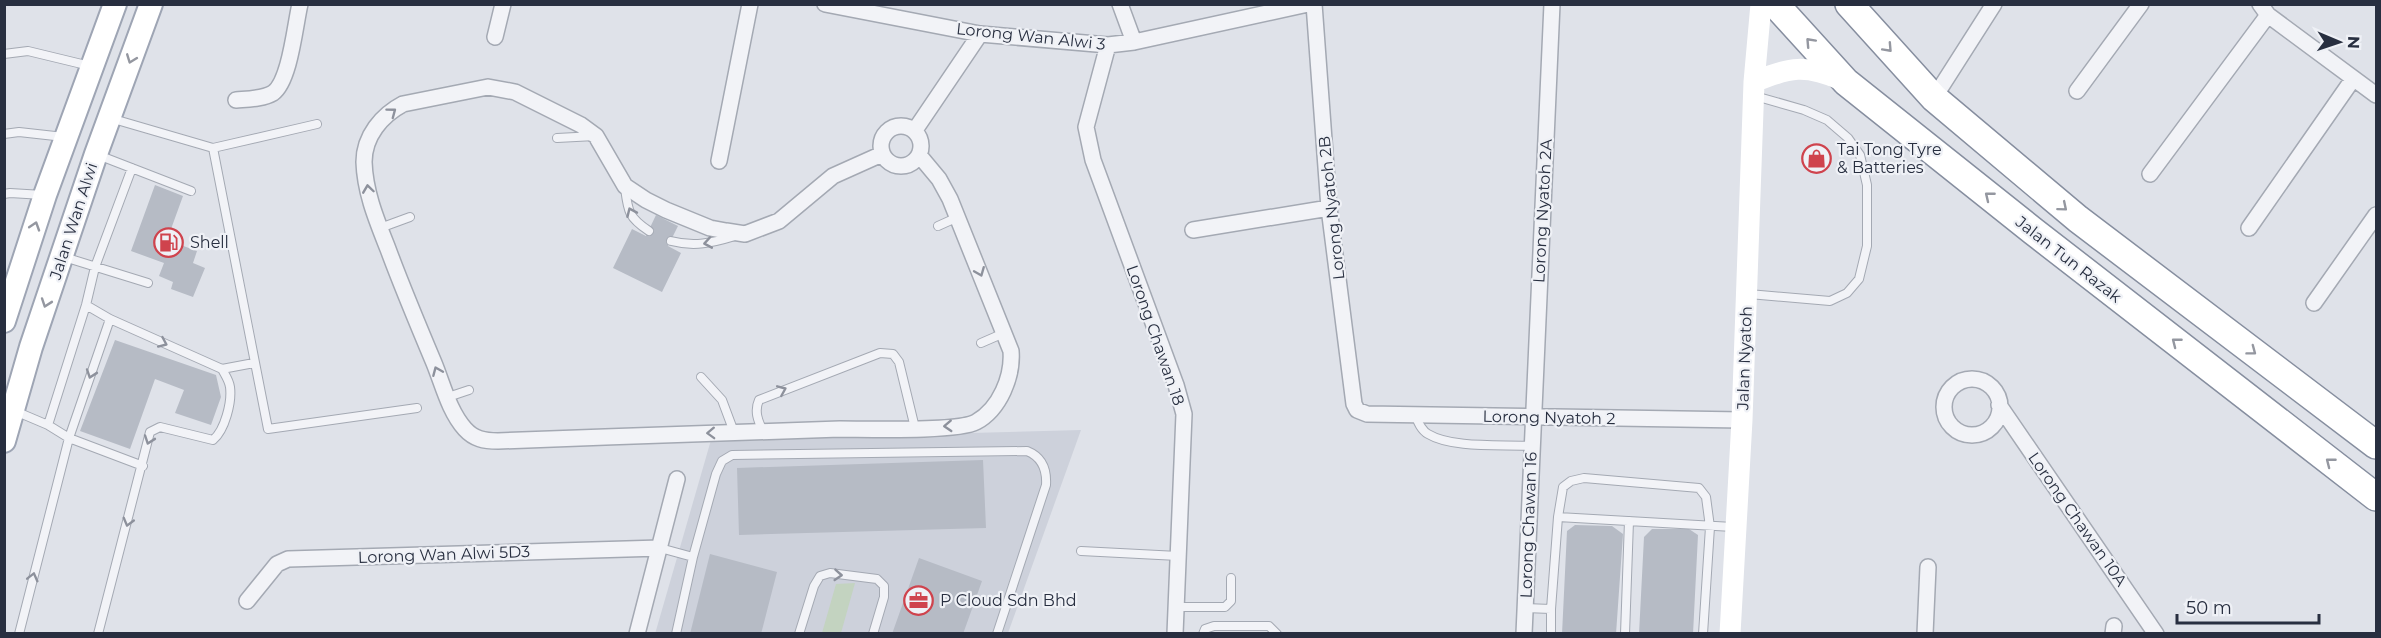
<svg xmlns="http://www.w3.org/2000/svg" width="2381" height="638" viewBox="0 0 2381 638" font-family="Montserrat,sans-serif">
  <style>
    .built { fill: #cdd1db }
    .green { fill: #c3d3c0 }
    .building { fill: #b6bbc5 }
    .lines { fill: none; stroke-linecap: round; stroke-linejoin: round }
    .lane-casing { stroke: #a4a9b3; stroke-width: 10 }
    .street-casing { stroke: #a4a9b3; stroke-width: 18 }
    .primary-casing { stroke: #9ea5b4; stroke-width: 26 }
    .highway-casing { stroke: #868e9f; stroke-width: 30 }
    .lane { stroke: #f2f3f7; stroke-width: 8 }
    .street { stroke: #f2f3f7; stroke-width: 15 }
    .secondary { stroke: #fff; stroke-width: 21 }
    .primary { stroke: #fff; stroke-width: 22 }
    .highway { stroke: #fff; stroke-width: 27 }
    .oneway { stroke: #9497a0 }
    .oneway2 { stroke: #8d919c }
    .labels { text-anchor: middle; stroke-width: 4.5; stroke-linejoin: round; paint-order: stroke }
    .street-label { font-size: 16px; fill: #282f40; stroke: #eff1f6 }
    .poi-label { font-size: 16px; fill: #282f40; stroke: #eff1f6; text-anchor: start }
  </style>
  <rect width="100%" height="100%" fill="#dfe2e9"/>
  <path class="built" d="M1081 430 1008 633 655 634 711 440Z"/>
  <path class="green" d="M855 583 841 633H822L836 584Z"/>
  <path class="building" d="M155 185 183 196 167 240 197 251 193 263 205 268 193 297 171 289 173 282 159 276 164 263 131 251Z
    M656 215 678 226 668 246 681 253 662 292 613 268 632 229 646 236Z
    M115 340 216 375 221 397 211 425 175 413 184 390 155 379 130 449 80 431Z
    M983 460 986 528 739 535 737 468Z
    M1575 525 1612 526 1623 534 1616 634H1562L1567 531Z
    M1652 529H1689L1698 535 1693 634H1639L1644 537Z
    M710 554 777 572 761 634H690Z
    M919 558 982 581 963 634H892Z"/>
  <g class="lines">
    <defs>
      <path id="lane" d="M4 54 28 51 90 66
        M110 118 213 148
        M317 124 213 148 268 429 417 408
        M4 134 19 132 64 137
        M557 138 595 136
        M98 155 191 191
        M625 188C628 211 628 217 649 231
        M4 194 10 193 43 195
        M938 226 958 217
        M380 228 410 217
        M671 241C694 247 712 243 735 236
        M64 257 148 283
        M1749 294 1830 301 1847 293 1859 279 1867 246V185L1860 155 1848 138 1827 120 1804 110 1755 96
        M86 305 110 319 222 369C225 375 229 380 230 387 232 402 225 430 213 440L160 427 150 432 98 634
        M981 343 1004 333
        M222 369 254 363
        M701 377 722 400 734 432
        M448 397 469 390
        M15 411 48 425 69 438 143 466
        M1415 415C1418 422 1421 430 1428 434 1453 449 1503 444 1532 446
        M48 425 86 305 95 267 132 168
        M763 431C758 421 754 411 759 400L880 353 893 354 899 362 915 428
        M1558 517 1733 527
        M660 548 693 557
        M1081 551 1178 556
        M1176 607H1225L1231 601V578
        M1525 608 1551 609 1558 517 1563 487 1571 481 1584 478 1699 488 1706 497 1710 527 1703 634
        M19 634 69 438 110 319
        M676 634 693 557 716 474 722 461 732 455 1027 451C1042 457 1047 469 1046 485L997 634
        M799 634 814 586 820 576 830 573 877 579 884 586V597L873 634
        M1203 634 1205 629 1214 626H1269L1277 634
        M1551 634V609
        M1625 634 1629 521"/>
      <path id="street" d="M825 4 980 34 1108 45 1134 42 1308 4
        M1120 4 1134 42
        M1314 4 1329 208 1354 404 1357 410 1367 414 1742 420
        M2260 4 2268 15 2376 95
        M495 37 503 4
        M1108 45 1086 127 1093 160 1176 385 1184 414 1175 634
        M2077 91 2141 4
        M1934 98 1994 4
        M236 100C247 99 263 99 273 93 290 81 295 25 300 4
        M881 146a20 20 0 1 1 40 0a20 20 0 1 1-40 0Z
        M915 130 980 34
        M882 154 833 176 779 221 745 234 726 231 710 228 666 210 646 200 625 186 596 136 581 125 515 92 488 87 403 104C382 115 364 136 364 162 365 193 377 221 388 249 402 287 418 325 434 363 443 385 449 411 465 429 474 439 484 441 498 441 612 437 726 432 840 429 866 429 958 432 976 422 1000 409 1013 376 1011 351L950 199 939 179 919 155
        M719 161 750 4
        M2150 174 2268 15
        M2249 228 2353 79
        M1193 230 1329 208
        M2314 303 2376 215
        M1944 407a28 28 0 1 1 56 0a28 28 0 1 1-56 0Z
        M1999 405 2156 634
        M247 601 277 564 288 559 660 548
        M637 634 677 479
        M1524 634 1552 4
        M1925 634 1928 567
        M2113 634 2114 626"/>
      <path id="primary" d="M4 321 45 195 115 4
        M4 441 31 347 96 154 151 4"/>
      <path id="highway" d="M1775 4 1846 82 2033 231 2376 497
        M1849 4 1934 98 2078 219 2376 445"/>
    </defs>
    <use href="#lane" class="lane-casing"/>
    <use href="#street" class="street-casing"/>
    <use href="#primary" class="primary-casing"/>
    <use href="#highway" class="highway-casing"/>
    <use href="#lane" class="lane"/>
    <use href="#street" class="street"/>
    <path class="secondary" d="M1754 82C1790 67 1805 64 1842 80
      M1730 634 1742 420 1754 82 1761 4"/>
    <use href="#primary" class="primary"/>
    <use href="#highway" class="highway"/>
  </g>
  <defs><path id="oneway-chevron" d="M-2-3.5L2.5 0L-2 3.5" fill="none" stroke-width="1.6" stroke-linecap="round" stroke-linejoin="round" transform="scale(1.5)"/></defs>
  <g class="oneway">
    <use href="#oneway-chevron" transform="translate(1810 42) rotate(-133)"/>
    <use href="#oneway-chevron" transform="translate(1888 48) rotate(47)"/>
    <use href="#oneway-chevron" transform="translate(131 59) rotate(111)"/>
    <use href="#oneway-chevron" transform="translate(1989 196) rotate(-141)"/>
    <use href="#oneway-chevron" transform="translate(2063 207) rotate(40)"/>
    <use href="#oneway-chevron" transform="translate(35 226) rotate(-72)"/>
    <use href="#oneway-chevron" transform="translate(46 303) rotate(109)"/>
    <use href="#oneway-chevron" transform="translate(2176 342) rotate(-142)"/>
    <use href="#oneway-chevron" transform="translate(2252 351) rotate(37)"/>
    <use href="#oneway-chevron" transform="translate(2330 462) rotate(-142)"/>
  </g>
  <g class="oneway2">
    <use href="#oneway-chevron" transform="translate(392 112) rotate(-37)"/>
    <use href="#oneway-chevron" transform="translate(368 189) rotate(-98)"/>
    <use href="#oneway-chevron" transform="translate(631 212) rotate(-114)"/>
    <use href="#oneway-chevron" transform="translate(708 243) rotate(170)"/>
    <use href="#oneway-chevron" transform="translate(980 272) rotate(68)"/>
    <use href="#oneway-chevron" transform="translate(163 343) rotate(24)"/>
    <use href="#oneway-chevron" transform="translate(437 371) rotate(-113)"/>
    <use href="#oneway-chevron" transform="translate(91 374) rotate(109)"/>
    <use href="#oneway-chevron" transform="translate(782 390) rotate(-23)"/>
    <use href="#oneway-chevron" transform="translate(948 426) rotate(177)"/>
    <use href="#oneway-chevron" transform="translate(711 433) rotate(178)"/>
    <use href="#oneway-chevron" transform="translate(149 440) rotate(109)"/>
    <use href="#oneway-chevron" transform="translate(128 522) rotate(105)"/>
    <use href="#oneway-chevron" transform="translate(838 575) rotate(4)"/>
    <use href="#oneway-chevron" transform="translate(33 577) rotate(-76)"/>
  </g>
  <defs>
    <symbol id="shop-ring" viewBox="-11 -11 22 22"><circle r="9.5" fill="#eff1f6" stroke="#cf434d" stroke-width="1.5"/><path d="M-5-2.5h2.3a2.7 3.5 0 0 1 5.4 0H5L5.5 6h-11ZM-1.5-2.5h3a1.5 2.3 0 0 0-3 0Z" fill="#cf434d"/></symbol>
    <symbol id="fuel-ring" viewBox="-11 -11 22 22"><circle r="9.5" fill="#eff1f6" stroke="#cf434d" stroke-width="1.5"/><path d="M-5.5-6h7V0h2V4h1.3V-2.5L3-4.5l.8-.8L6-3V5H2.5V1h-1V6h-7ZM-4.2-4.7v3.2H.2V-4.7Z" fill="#cf434d"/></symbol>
    <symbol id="office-ring" viewBox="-11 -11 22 22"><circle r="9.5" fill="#eff1f6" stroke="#cf434d" stroke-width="1.5"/><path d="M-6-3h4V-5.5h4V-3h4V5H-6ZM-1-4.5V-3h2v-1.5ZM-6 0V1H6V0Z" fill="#cf434d"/></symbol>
  </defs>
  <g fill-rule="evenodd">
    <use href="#shop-ring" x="1800" y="142" width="33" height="33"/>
    <use href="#fuel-ring" x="152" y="226" width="33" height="33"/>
    <use href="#office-ring" x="902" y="584" width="33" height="33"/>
  </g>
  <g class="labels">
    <g class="street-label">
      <text transform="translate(1031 36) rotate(6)" y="6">Lorong Wan Alwi 3</text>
      <text transform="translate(1331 208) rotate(-96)" y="6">Lorong Nyatoh 2B</text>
      <text transform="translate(1542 211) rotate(-87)" y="6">Lorong Nyatoh 2A</text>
      <text transform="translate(73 221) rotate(-72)" y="6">Jalan Wan Alwi</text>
      <text transform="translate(2069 259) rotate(38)" y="6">Jalan Tun Razak</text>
      <text transform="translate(1156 335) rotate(71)" y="6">Lorong Chawan 18</text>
      <text transform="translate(1744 358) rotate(-88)" y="6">Jalan Nyatoh</text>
      <text transform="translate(1549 417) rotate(1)" y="6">Lorong Nyatoh 2</text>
      <text transform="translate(2078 519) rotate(55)" y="6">Lorong Chawan 10A</text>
      <text transform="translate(1528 525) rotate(-88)" y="6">Lorong Chawan 16</text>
      <text transform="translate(444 554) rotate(-2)" y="6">Lorong Wan Alwi 5D3</text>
    </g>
    <g class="poi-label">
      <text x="1837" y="155">Tai Tong Tyre<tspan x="1837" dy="18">&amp; Batteries</tspan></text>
      <text x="190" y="248">Shell</text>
      <text x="940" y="606">P Cloud Sdn Bhd</text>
    </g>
  </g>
  <rect width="2381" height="638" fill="none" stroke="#282f40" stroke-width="12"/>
  <g transform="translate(2339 42) rotate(92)" stroke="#eff1f6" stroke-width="4.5" paint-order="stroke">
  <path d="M0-4.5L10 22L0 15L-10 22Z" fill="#282f40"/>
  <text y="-9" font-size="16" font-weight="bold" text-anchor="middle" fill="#282f40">N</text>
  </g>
  <path d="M2177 614v9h142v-9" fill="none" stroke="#282f40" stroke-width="3"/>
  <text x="2186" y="614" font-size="18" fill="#282f40" stroke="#eff1f6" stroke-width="4.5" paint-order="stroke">50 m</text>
</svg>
